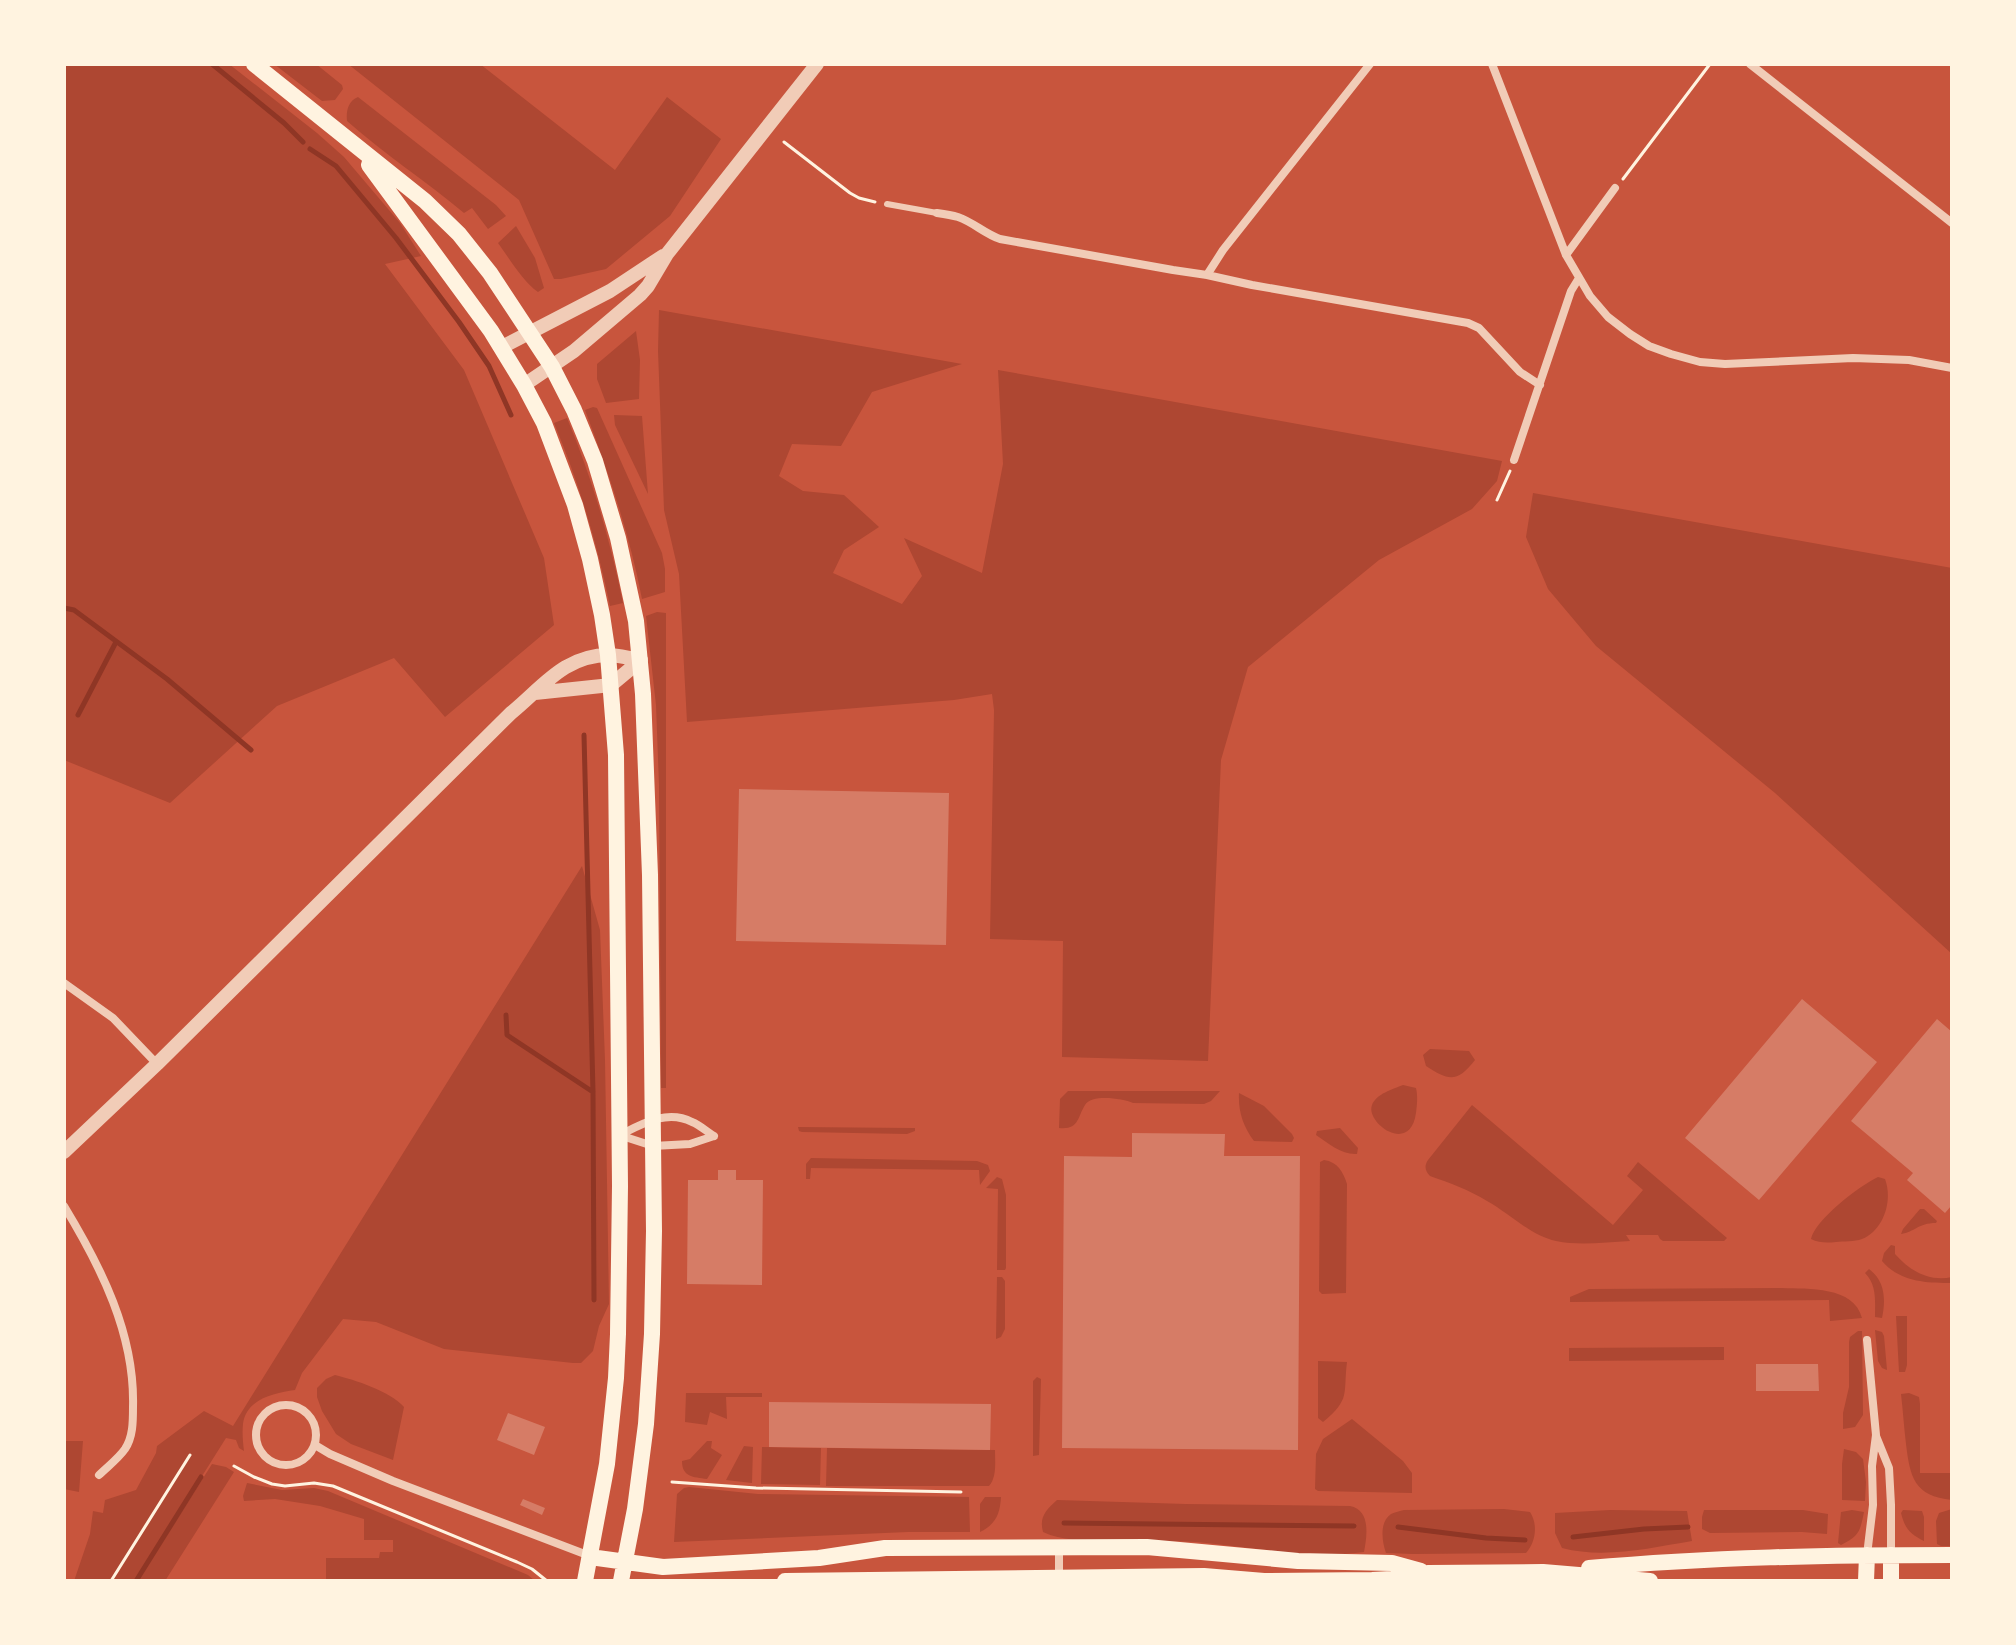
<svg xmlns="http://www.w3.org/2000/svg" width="2016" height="1645" viewBox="0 0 2016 1645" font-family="'Source Sans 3',sans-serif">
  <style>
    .green { fill: #ae4732 }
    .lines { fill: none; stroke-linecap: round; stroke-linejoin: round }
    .stream { stroke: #8f3625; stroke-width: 5 }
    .building { fill: #d67c66 }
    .path { stroke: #fff3e0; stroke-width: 3 }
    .service { stroke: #f1ccb7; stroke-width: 6 }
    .minor { stroke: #f1ccb7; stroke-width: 8 }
    .tertiary { stroke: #f1ccb7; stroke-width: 14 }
    .secondary { stroke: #fff3e0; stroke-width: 16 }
  </style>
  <rect width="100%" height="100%" fill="#c8553d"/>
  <path class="green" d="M64 64H229L317 133 344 157 400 223 421 256 385 264 464 370 544 558 554 625 445 717 394 658 277 706 170 803 64 760Z
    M274 64H316L342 85 343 89 335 100 322 101Z
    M348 64H480L615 170 667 97 721 139 670 216 606 269 561 279H554L519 200Z
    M358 97 496 205 506 216 488 229 472 208 464 213C426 181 384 154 347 121 346 111 348 101 358 97Z
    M516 226 535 258 544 288 538 292C523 282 509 258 498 243Z
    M659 310 962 364 872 392 841 446 792 444 779 476 803 491 844 495 879 527 844 550 833 573 902 604 922 576 904 538 982 573 1003 464 998 370 1502 461 1497 481 1472 509 1379 560 1248 667 1221 760 1208 1061 1062 1057 1063 941 990 939 994 710 992 694 954 700 687 722 679 574 664 510 658 351Z
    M636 331 640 360 639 399 606 403 597 379V364Z
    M593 407 597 408 662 553 665 569V592L642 599C629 532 609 474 585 410Z
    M614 415 642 416 648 494 615 425Z
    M567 418C592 478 610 539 623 603L610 606C597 543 579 483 554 423Z
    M1533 493 1952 568V954L1775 793 1596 646 1548 589 1526 537Z
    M657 612 666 613V1088H661L659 785 656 705 646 616Z
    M582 866 600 930 605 1060 609 1304 599 1326 593 1351 581 1363H573L444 1349 376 1322 343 1319 302 1373 295 1390C274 1393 246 1399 243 1424 242 1433 243 1443 244 1451L239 1448 236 1440 226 1438 136 1581H74L90 1534 93 1511 103 1513 105 1500 136 1490 156 1453 157 1446 204 1411 233 1426Z
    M1430 1049 1469 1051 1475 1060C1457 1083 1449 1081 1426 1066L1423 1055Z
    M1403 1085 1416 1088C1418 1097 1417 1104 1416 1113 1410 1156 1365 1122 1372 1105 1376 1094 1393 1089 1403 1085Z
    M1068 1091H1220L1211 1101 1204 1104 1133 1103C1122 1098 1091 1094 1085 1105 1077 1118 1079 1130 1059 1128L1060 1099Z
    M1239 1093 1264 1106 1292 1134 1294 1138 1292 1142 1254 1141C1243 1126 1238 1111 1239 1093Z
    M1472 1105 1613 1225 1643 1190 1627 1176 1638 1162 1727 1238 1724 1241H1663L1660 1239 1658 1235H1626L1630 1241C1606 1242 1580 1246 1556 1241 1531 1236 1509 1213 1487 1201 1469 1190 1450 1183 1430 1176 1425 1171 1424 1166 1428 1160Z
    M798 1127 912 1128H915V1131L907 1134 802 1132 799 1131Z
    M1340 1128 1358 1148 1357 1154C1342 1155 1329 1144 1316 1135L1317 1131Z
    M811 1158 977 1161 988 1165 990 1171 980 1185 979 1170 811 1168 810 1179H806V1164Z
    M1324 1160C1338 1162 1343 1172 1347 1184L1346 1293 1322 1294 1319 1291 1320 1162Z
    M997 1177 1002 1179 1006 1195V1268L1005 1270H997L998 1189 986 1188Z
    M1878 1177 1885 1179C1893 1200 1884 1230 1862 1239 1854 1242 1844 1241 1836 1242 1827 1243 1819 1243 1811 1239 1815 1220 1859 1186 1878 1177Z
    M1920 1209H1924L1937 1221 1936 1223C1918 1223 1915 1232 1901 1234L1903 1229Z
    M1891 1245 1895 1246V1254C1910 1271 1929 1282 1952 1277V1283C1926 1283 1900 1282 1882 1261L1884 1253Z
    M1869 1269C1885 1281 1886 1299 1882 1318L1875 1317C1875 1301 1877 1285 1865 1273Z
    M997 1277H1002L1005 1281V1329L1001 1337 996 1339Z
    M1782 1288C1808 1289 1854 1286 1862 1318L1830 1321 1829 1300 1570 1302V1297L1589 1289Z
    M1896 1316H1907V1365L1905 1372H1899Z
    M1875 1330 1882 1332 1884 1336 1887 1370 1882 1368 1878 1361Z
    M1858 1331H1862L1863 1415 1855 1427 1843 1429V1413L1849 1387V1342L1850 1337Z
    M1724 1347V1360L1569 1361V1348Z
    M1318 1361 1347 1362C1343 1394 1351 1399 1323 1422L1318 1418Z
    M335 1375C355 1380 390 1391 404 1407L393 1460 351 1444 336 1434 322 1411 317 1397V1388L326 1379Z
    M1037 1377 1041 1379 1039 1455 1033 1456V1381Z
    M686 1393H762V1397H726L727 1419 710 1412 707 1425 685 1422Z
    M1909 1393 1919 1397 1920 1404V1473H1952V1500C1914 1496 1910 1477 1906 1444 1904 1428 1903 1411 1901 1394Z
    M1352 1419 1403 1461 1412 1473V1493L1318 1491 1315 1489 1316 1454 1323 1439Z
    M64 1441H83L79 1492 64 1489Z
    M707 1441H712L711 1448 722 1455 707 1479C693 1477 682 1477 682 1461L690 1459Z
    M744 1446 753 1447 752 1483 726 1480Z
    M762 1447 821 1448 820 1485 761 1484Z
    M827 1448 995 1450C995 1462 997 1477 989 1486H826Z
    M1844 1449 1856 1452 1863 1459 1866 1482 1865 1501 1842 1500V1464Z
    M212 1464 226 1467 234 1472 165 1581H138Z
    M247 1483 282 1490 314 1488 328 1491 528 1575 535 1581H326V1558H379L380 1552H393V1540H364V1519L320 1506 275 1499 244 1501 243 1496Z
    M689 1487 758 1494 969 1497 970 1532H908L674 1542 677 1494 684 1488Z
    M985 1497H1001C1000 1514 996 1524 980 1532V1504Z
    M1057 1500 1186 1504 1350 1506C1371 1510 1367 1536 1364 1552 1309 1559 1252 1547 1197 1542 1166 1540 1135 1542 1104 1541 1083 1540 1062 1541 1043 1532 1039 1517 1046 1510 1057 1500Z
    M1504 1509 1530 1512C1538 1524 1536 1542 1526 1553L1413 1554 1386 1553C1382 1542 1379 1522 1391 1514 1395 1512 1400 1511 1404 1510Z
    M1952 1509V1546H1941L1937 1544 1936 1521 1939 1513Z
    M1610 1510 1687 1511 1692 1541C1650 1548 1604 1559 1562 1548L1555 1533V1513Z
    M1704 1510H1803L1828 1514 1827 1534 1802 1532 1710 1533 1702 1529V1517Z
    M1852 1510 1864 1512C1860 1532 1859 1536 1841 1545L1838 1543 1841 1512Z
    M1903 1510 1922 1511 1924 1517V1541C1910 1534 1905 1529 1901 1513Z"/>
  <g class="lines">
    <path class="stream" d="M212 64 284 123 303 142
      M310 149 336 166 396 238 459 322 489 366 511 415
      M64 608 74 610 167 679 251 750
      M78 715 116 642
      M584 735 593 1092 594 1300
      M506 1015 507 1035 593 1092
      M1064 1523 1354 1526
      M1398 1527 1486 1538 1525 1540
      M1573 1537 1644 1529 1688 1527
      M136 1581 201 1477"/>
  </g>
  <path class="building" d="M739 789 949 793 946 945 736 941Z
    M1802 999 1877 1062 1759 1200 1685 1138Z
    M1937 1019 1952 1032V1205L1945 1213 1907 1180 1913 1173 1851 1121Z
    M1132 1133 1225 1134 1224 1156H1300L1298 1450 1062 1448 1064 1156 1132 1157Z
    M718 1170H736V1180H763L762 1285 687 1284 688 1180H718Z
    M1756 1364H1818L1819 1391H1756Z
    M769 1402 991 1404 990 1450 769 1447Z
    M508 1413 545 1427 534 1455 497 1440Z
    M523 1499 545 1508 542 1515 520 1505Z"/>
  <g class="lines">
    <path class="path" d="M784 142 850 193 859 198 875 202
      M1623 179 1710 64
      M1497 500 1510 471
      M234 1466 254 1477 272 1484 285 1486 314 1483 333 1486 517 1562 532 1569 547 1581
      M672 1482 756 1488 961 1492
      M111 1581 190 1455"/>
    <path class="service" d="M887 204 937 213"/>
    <path class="minor" d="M1492 64 1566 255 1590 296 1608 317 1630 334 1649 346 1671 354 1700 362 1725 364 1853 358 1909 360 1952 368
      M1750 64 1952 223
      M937 213C944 214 951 215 958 217 973 222 985 234 1000 239L1173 270 1207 275 1252 285 1468 323 1479 328 1520 372 1540 385
      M1566 255 1615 188
      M1207 275 1223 250 1370 64
      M1514 460 1571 291 1579 278
      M64 983 113 1018 157 1064
      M619 1135 653 1146 690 1144 714 1136
      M620 1135C642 1124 667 1109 692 1122 700 1125 707 1132 714 1136
      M64 1206C101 1267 135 1334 133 1407 133 1422 133 1437 125 1449 118 1459 107 1467 99 1475
      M256 1435a30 30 0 1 1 60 0a30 30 0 1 1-60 0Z
      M1876 1436 1889 1468 1891 1505V1555
      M315 1445 330 1454 393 1481 590 1556
      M1867 1555 1873 1505 1872 1466 1876 1435 1867 1340
      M1059 1580V1548"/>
    <path class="tertiary" d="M502 347 610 291 663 256
      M524 385 574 351 640 295 648 286 667 254 817 64
      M535 693 611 685 641 660
      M64 1152 157 1064 511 713C542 688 564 655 609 655 619 655 631 659 641 660"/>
    <path class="secondary" d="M254 64 425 201 459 234 490 273 552 367 574 410 595 461 618 538 636 621 643 694 650 875 654 1231 652 1334 646 1424 635 1509 621 1581
      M369 165 491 331 524 385 544 423 575 505 590 559 602 615 608 655 616 755 620 1186 618 1334 616 1378 607 1464 585 1581
      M590 1557 663 1567 819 1558 885 1548 1147 1547 1298 1561 1392 1563 1421 1571
      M1589 1568C1710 1557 1830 1555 1952 1555
      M785 1581 1204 1576 1264 1581 1372 1580 1392 1579 1429 1573 1543 1572 1650 1581
      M1866 1581 1867 1555
      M1891 1581V1555"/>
  </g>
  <rect width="2016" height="1645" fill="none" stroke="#fff3e0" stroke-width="132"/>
</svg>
